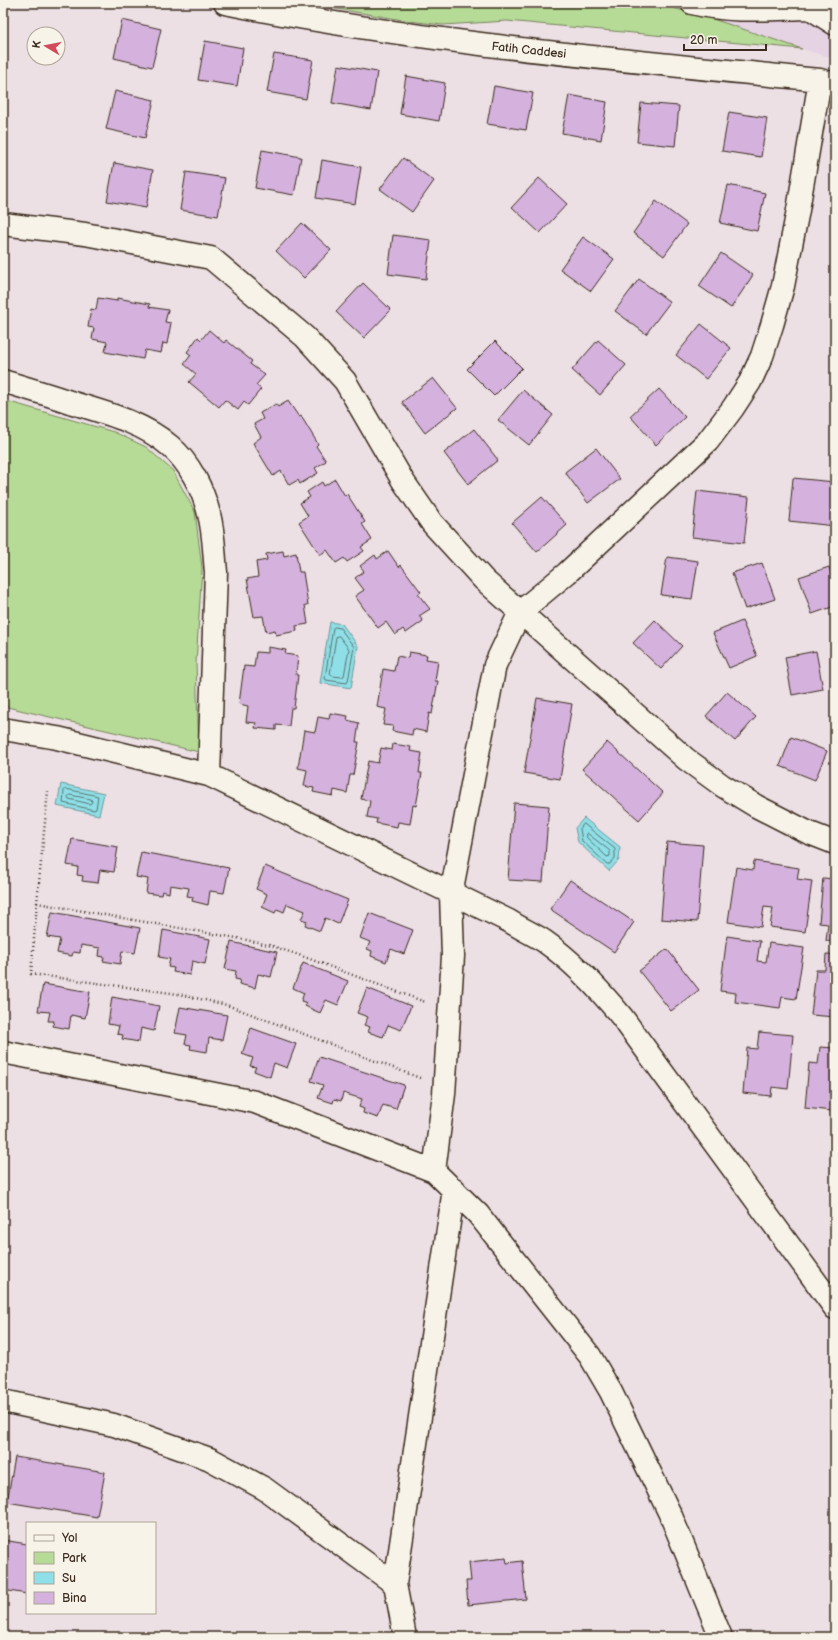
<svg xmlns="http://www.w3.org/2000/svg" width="838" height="1640" viewBox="0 0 838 1640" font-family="'Balsamiq Sans',sans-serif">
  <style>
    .built { fill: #e5d2e3 }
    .green { fill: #b6db97; stroke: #78825a }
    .water { fill: #8edfe7; stroke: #6d9797 }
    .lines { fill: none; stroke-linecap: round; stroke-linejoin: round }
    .shore { stroke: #5c726e; stroke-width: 1 }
    .building { fill: #d4b2dd; stroke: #3b2a1e }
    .minor-casing { stroke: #3b2a1e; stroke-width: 25 }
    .path { stroke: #3b2a1e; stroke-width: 2.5; stroke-dasharray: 1 3; stroke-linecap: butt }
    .minor { stroke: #f7f3e8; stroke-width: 22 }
    .labels { text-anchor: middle; stroke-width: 3.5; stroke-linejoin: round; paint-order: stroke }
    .street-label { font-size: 12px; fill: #3b2a1e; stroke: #f7f3e8 }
  </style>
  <rect width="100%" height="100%" fill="#ece0e5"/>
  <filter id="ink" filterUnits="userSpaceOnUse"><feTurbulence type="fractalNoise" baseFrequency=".025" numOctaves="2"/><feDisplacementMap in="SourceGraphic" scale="8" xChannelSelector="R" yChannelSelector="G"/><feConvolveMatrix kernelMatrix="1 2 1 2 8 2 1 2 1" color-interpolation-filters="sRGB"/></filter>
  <g filter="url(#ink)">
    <path class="built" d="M302 3H835V59L802 49 507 21 443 25 409 21Z"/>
    <path class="green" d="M302 3H655L710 18 802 49 507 21 443 25 409 21Z
      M3 400 114 432 146 447 173 471 195 512 202 568 196 663 199 752 3 706Z"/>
    <path class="water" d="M330 622 342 624 358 646 351 688 320 683Z
      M61 784 104 793 99 815 57 806Z
      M584 818 620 847 619 860 609 871 578 842 575 828Z"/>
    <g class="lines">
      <path class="shore" d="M335 627 340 628 354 647 348 681 347 683 326 680 325 678 333 628Z
        M339 636 349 649 344 676 342 677 332 676 330 674 336 637Z
        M66 789 98 796 96 809 94 810 63 803 64 791Z
        M70 795 91 799 92 802 90 804 69 799 68 797Z
        M584 824 615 849V858L610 864H607L582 841 580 829Z
        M587 833 610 851V856L607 857 587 838Z"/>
    </g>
    <path class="building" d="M122 20 161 29 152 67 114 58Z
      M205 41 243 48 237 86 198 80Z
      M274 54 313 60 306 99 267 92Z
      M338 65 377 72 371 110 332 103Z
      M406 76 445 83 439 121 400 114Z
      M494 86 533 93 526 130 487 124Z
      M115 91 154 100 145 138 106 129Z
      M569 95 607 102 601 140 562 133Z
      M641 103 679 106 675 146 637 142Z
      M729 112 767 118 761 157 722 151Z
      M262 150 301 157 294 195 255 188Z
      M403 158 434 181 412 212 380 189Z
      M322 160 361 167 355 204 316 198Z
      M114 163 153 170 146 208 107 201Z
      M186 172 225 178 218 216 180 210Z
      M539 178 567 204 540 233 512 207Z
      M728 185 765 193 757 231 720 223Z
      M656 201 687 224 664 256 633 233Z
      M302 223 331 250 304 278 276 251Z
      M393 235 431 240 426 279 388 274Z
      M583 237 614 259 591 291 560 269Z
      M721 253 753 275 731 308 699 286Z
      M639 279 670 302 646 334 615 311Z
      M363 283 391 310 364 338 336 312Z
      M98 298 117 301V298L150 304 149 307 168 310 165 322 171 323 167 344 163 343 161 353 145 350 143 359 105 352 107 342 92 339 94 328 88 327 91 309 96 310Z
      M701 324 731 348 706 379 676 355Z
      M209 330 224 343 226 340 252 361 250 364 265 375 256 385 261 389 248 405 244 402 238 410 225 400 219 407 189 382 196 374 184 364 191 355 187 352 198 337 201 340Z
      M598 340 626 365 600 395 572 370Z
      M495 341 522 368 494 396 467 369Z
      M433 378 457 408 425 433 402 402Z
      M659 389 685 417 656 445 630 416Z
      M523 390 553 415 529 445 498 420Z
      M288 401 299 417 301 416 318 444 316 446 326 461 315 468 318 473 300 484 298 480 289 485 281 471 273 476 253 443 261 437 254 424 263 419 260 413 276 404 278 407Z
      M474 429 498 460 468 484 444 453Z
      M596 448 620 479 588 503 565 472Z
      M793 478 835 482V526L789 521Z
      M335 479 345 496 347 494 365 522 362 524 372 540 361 547 364 551 347 562 344 558 336 563 327 550 320 555 299 522 308 516 300 503 310 497 307 492 322 482 324 486Z
      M697 491 749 497 744 543 692 537Z
      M542 497 567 525 537 552 512 523Z
      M283 551 284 556 296 553 299 572H303L308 605H305L308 624 296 626 297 631 276 635 275 630 266 632 263 616 254 617 247 579 258 577 256 562 267 560 266 554Z
      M388 551 399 567 401 565 421 592 418 594 430 609 419 616 423 621 406 633 403 629 395 635 386 622 378 628 355 596 364 590 355 578 364 571 360 566 375 555 377 559Z
      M667 557 698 561 692 599 661 595Z
      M762 563 775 599 745 609 732 573Z
      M829 567 835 583V606L812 614 799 577Z
      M655 620 682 646 661 669 633 643Z
      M742 621 757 656 729 668 713 633Z
      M268 647 286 650 285 654 298 656 296 675H298L294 708H291L289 726 276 725V730L255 728 256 723 246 722 248 706 239 704 244 666 254 667 256 652 268 653Z
      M816 651 823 689 792 695 785 657Z
      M409 652 427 655 426 659 438 661 435 681H438L432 714 429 713 426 732 413 729 412 735 392 731 393 726 383 725 386 709 377 707 383 669 394 671 397 656 408 658Z
      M727 692 756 717 735 741 706 716Z
      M537 698 572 704 560 779 524 773Z
      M330 713 348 716 347 720 359 723 356 742H359L353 775H350L347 793 334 790 333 796 313 792 314 788 304 786 307 770 298 768 304 730 315 732 318 717 329 719Z
      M791 737 827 751 815 780 780 766Z
      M607 742 663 793 639 820 582 769Z
      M393 744 411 747 410 751 422 753 419 773H422L416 806 413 805 410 824 398 822 397 827 376 823 377 819 367 817 370 801 361 799 368 761 378 763 381 748 392 750Z
      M514 803 549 806 543 882 508 880Z
      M72 839 118 847 114 872 100 870 98 883 82 881 83 876 77 875 78 867 67 865Z
      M667 842 703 845 697 922 661 919Z
      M141 852 229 868 224 893 210 891 208 905 192 901 193 897 187 896 189 888 170 885 169 893 162 891 161 895 146 893 148 879 136 877Z
      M754 861 799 868 797 879 812 881 805 932 770 927 773 908 764 907 761 927 728 922 736 867 753 870Z
      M265 866 348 900 338 924 325 918 320 931 305 925 307 921 301 919 305 911 287 904 284 912 277 909 275 913 262 907 267 894 256 889Z
      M823 878 835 879V942L826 941 828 924 819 923Z
      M570 880 634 922 614 952 550 909Z
      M52 912 140 928 135 953 122 951 120 964 103 961 104 957 99 956 100 948 81 945 80 953 73 952 72 956 57 953 60 939 47 937Z
      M369 913 413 930 404 954 391 949 386 962 371 956 372 951 367 949 370 942 360 938Z
      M163 930 210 939 205 964 192 961 190 975 173 972 174 968 168 967 170 959 159 957Z
      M727 936 760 941 757 961 766 962 769 943 804 948 796 999 782 997 780 1008 735 1002 736 993 720 991Z
      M231 942 277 952 271 977 258 974 255 988 239 984 240 980 235 979 236 971 225 969Z
      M667 949 699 990 671 1011 639 971Z
      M826 954 835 955V1017L811 1015 816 970H825Z
      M303 963 348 981 338 1005 326 1000 320 1013 305 1006 307 1003 301 1001 304 993 293 988Z
      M43 984 90 992 85 1018 71 1015 69 1029 53 1026 54 1021H48L50 1012 38 1011Z
      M367 988 411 1006 401 1030 388 1025 383 1037 368 1032 370 1027 364 1025 368 1017 357 1013Z
      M112 997 159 1006 154 1031 141 1028 139 1042 122 1039 123 1035 117 1034 119 1026 108 1024Z
      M180 1007 227 1015 222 1040 209 1038 207 1052 190 1049 191 1045 185 1044 187 1035 175 1033Z
      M251 1028 296 1044 287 1068 274 1063 270 1077 254 1071 256 1067 250 1066 253 1058 242 1054Z
      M759 1032 793 1035 788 1089 772 1087 771 1096 743 1093 747 1048 757 1049Z
      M820 1047 835 1048V1103H833L832 1111 805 1108 809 1063 818 1064Z
      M319 1057 404 1085 396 1109 383 1105 378 1118 363 1113 364 1109 359 1107 362 1099 343 1093 341 1101 334 1099 333 1103 318 1098 323 1085 311 1081Z
      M15 1457 105 1472 97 1517 7 1502Z
      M3 1540 27 1544V1594L3 1590Z
      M506 1558 507 1563 522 1561 526 1599 468 1605 466 1581H471L469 1562Z"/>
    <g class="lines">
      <defs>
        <path id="minor" d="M225 3C421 43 621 60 820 80L835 84
          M692 3C731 13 770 9 809 8
          M802 3 835 24
          M3 224 85 234 211 258 305 337 345 381 403 481 432 523 484 580 686 759 723 786 756 806 807 832 835 843
          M3 381C26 388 50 395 73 403 106 413 144 423 170 446 190 463 203 490 209 514 214 533 214 553 216 572L209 775
          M3 729 57 738 209 775 509 921C520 928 533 934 544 941 574 962 599 989 622 1017L835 1308
          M3 1052 255 1102 434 1171
          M3 1401 114 1425 210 1459 265 1489 395 1584 454 1189
          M395 1584 405 1637
          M721 1637 671 1516 611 1392 590 1356 478 1214 434 1171 444 1094 449 1017 453 956 451 894 495 665 520 612 567 573 708 441 733 408 750 382 762 356 772 325 783 286 798 210 820 80"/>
      </defs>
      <use href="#minor" class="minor-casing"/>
      <path class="path" d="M37 903 48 791
        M420 1078 227 1005 178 994 31 974 37 903 242 939 272 946 299 955 425 1002"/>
      <use href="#minor" class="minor"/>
    </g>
  </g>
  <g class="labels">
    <g class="street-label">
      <text transform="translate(529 50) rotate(6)" y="4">Fatih Caddesi</text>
    </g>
  </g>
  <rect width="838" height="1640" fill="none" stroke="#f7f3e8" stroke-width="16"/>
  <rect x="8" y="8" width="822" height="1624" fill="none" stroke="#3b2a1e" stroke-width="1.5" filter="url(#ink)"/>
  <rect x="26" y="1522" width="130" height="92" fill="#f7f3e8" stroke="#aca397"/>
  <rect x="34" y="1535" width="20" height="6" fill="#f7f3e8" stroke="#aca397"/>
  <text x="62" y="1542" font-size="12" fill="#3b2a1e">Yol</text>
  <rect x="34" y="1552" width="20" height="12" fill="#b6db97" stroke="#aca397"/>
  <text x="62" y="1562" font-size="12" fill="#3b2a1e">Park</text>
  <rect x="34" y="1572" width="20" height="12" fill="#8edfe7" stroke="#aca397"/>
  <text x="62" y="1582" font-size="12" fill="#3b2a1e">Su</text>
  <rect x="34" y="1592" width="20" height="12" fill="#d4b2dd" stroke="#aca397"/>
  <text x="62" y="1602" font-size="12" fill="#3b2a1e">Bina</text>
  <g transform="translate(46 46) rotate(280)"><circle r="19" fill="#f7f3e8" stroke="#aca397"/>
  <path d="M0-3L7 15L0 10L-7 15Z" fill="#d1495b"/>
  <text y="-6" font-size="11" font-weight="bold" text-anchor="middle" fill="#3b2a1e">K</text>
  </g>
  <path d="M684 44v6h82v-6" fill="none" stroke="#3b2a1e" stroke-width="2"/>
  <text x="690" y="44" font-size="12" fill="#3b2a1e" stroke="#f7f3e8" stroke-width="3" paint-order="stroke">20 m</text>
</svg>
